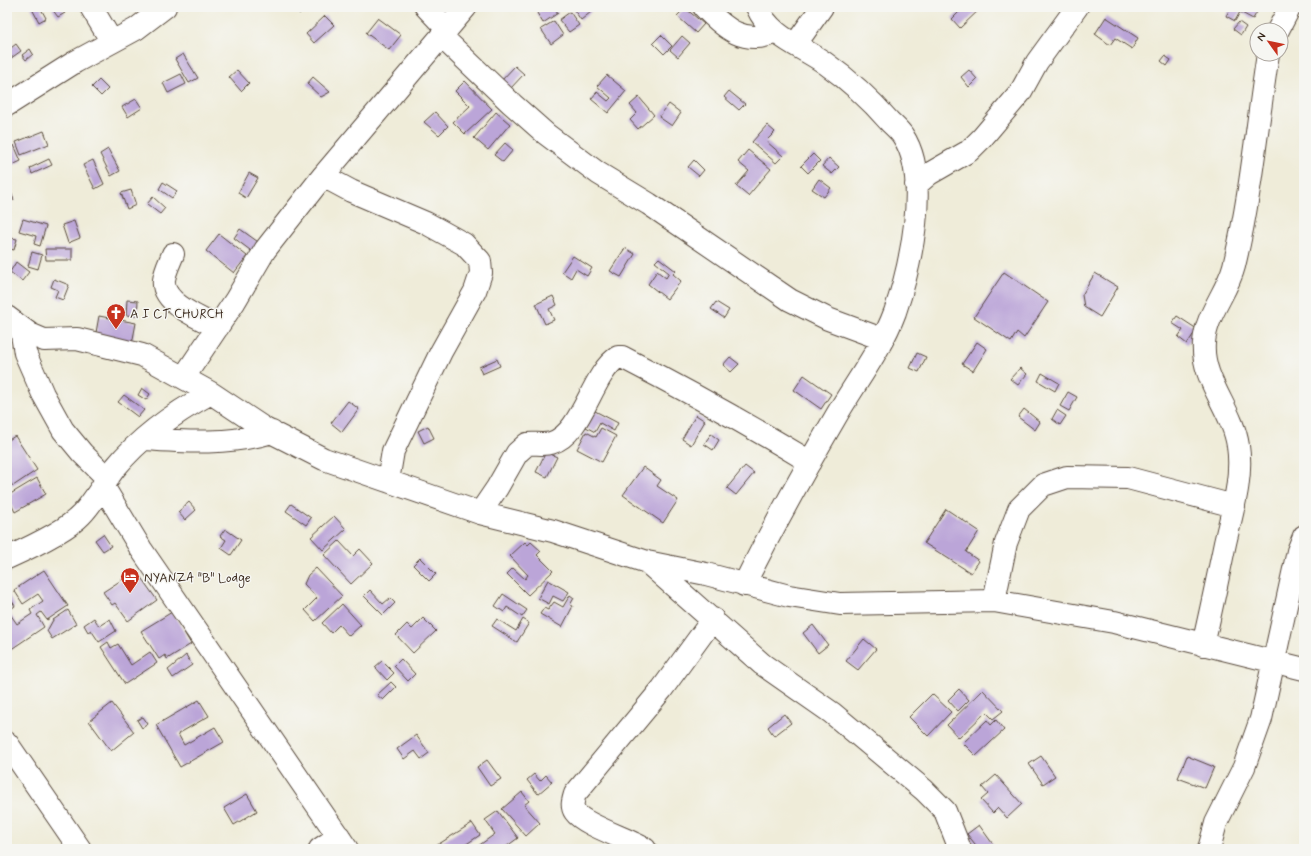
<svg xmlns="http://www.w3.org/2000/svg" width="1311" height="856" viewBox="0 0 1311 856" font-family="Mynerve,sans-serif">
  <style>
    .building { fill: #bba5d8 }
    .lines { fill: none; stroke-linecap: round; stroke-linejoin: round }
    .minor-casing { stroke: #56473a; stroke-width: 24 }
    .minor { stroke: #fff; stroke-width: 22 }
    .labels { text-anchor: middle; stroke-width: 3; stroke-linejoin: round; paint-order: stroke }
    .poi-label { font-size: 13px; fill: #3b2a1e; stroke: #f6f6f2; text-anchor: start }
  </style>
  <rect width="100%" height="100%" fill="#f6f6f2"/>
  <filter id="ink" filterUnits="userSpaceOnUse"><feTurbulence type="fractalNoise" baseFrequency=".025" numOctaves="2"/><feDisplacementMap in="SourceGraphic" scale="8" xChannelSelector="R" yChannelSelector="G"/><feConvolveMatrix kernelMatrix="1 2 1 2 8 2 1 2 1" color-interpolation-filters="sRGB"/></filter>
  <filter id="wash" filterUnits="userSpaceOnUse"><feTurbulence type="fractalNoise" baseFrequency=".012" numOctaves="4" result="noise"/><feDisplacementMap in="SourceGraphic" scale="16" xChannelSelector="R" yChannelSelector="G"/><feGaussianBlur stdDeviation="0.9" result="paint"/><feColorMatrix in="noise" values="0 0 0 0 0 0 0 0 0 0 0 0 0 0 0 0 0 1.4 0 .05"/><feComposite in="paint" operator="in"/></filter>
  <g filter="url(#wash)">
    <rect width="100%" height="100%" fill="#efecd9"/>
    <g id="blocks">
      <path class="building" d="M31 7H44L41 9 46 18 39 22Z
        M55 7H61L65 13 58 17 52 9Z
        M293 7H307L300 14Z
        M546 7H554L558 13 543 23 537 13Z
        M572 7H587L591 12 581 20Z
        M964 7H982L960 28 952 19Z
        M1231 7H1253L1258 10 1253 19 1240 12 1235 21 1226 16Z
        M685 8 704 24 696 33 677 16Z
        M570 12 579 25 569 32 559 20Z
        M325 16 334 25 314 43 306 34Z
        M1106 17 1138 38 1132 49 1115 38 1110 45 1095 34Z
        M378 18 401 35 389 50 366 33Z
        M554 21 563 35 551 44 541 29Z
        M1239 22 1246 27 1241 35 1233 29Z
        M661 35 672 46 664 54 653 43Z
        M682 36 690 43 678 57 670 50Z
        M16 44 21 51 7 61V51Z
        M30 49 33 54 26 60 22 55Z
        M183 54 198 78 189 83 175 59Z
        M1165 56 1171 60 1167 66 1161 61Z
        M515 66 524 74 510 89 501 81Z
        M237 70 249 83 241 91 229 77Z
        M969 70 977 79 969 87 961 77Z
        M181 74 186 84 168 93 163 83Z
        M607 75 626 91 608 113 591 99 597 92 608 101 611 98 597 86Z
        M313 77 330 92 321 97 307 84Z
        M99 80 108 89 101 96 92 87Z
        M465 81 492 109 465 134 453 122 470 106 455 91Z
        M729 91 745 104 739 110 724 97Z
        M639 97 654 115 638 129 630 120 637 113 630 105Z
        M136 99 142 108 128 117 122 107Z
        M669 104 681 113 672 126 659 117Z
        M435 112 448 126 439 135 424 122Z
        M496 112 510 124 488 150 474 138Z
        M767 125 775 132 766 141 783 156 776 163 752 142Z
        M44 131 49 144 21 155 16 142Z
        M505 143 513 150 503 162 494 155Z
        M14 145 21 161 10 166 7 160V148Z
        M108 149 120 171 111 176 100 154Z
        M748 150 771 169 748 196 736 186 749 171 738 162Z
        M813 154 820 161 808 173 801 166Z
        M829 158 839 167 832 174 822 166Z
        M49 159 52 165 32 174 30 168Z
        M93 160 104 184 95 189 83 165Z
        M694 160 704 170 699 176 688 167Z
        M249 173 258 178 246 198 238 193Z
        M819 179 831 188 824 197 812 189Z
        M7 182 14 200 7 202Z
        M163 182 177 191 172 198 159 189Z
        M131 190 136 205 127 209 121 193Z
        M153 197 165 208 160 214 147 204Z
        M23 219 46 226 40 246 34 244 36 236 19 231Z
        M74 221 80 238 68 243 62 225Z
        M240 229 261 244 254 253 234 238Z
        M219 234 247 256 234 273 206 251Z
        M7 237 17 239 14 250 7 248Z
        M625 248 635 254 621 277 610 271Z
        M45 249H72V260H46Z
        M32 252 42 255 38 269 28 266Z
        M573 256 592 268 587 276 576 269 571 278 562 272Z
        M659 258 676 271 673 274 681 281 667 299 648 284 657 271 666 278 669 273 655 262Z
        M16 262 29 272 22 281 10 272Z
        M1004 272 1048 302 1024 338 1017 332 1011 342 974 317Z
        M1095 273 1118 287 1100 317 1084 307 1082 295Z
        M54 279 69 285 63 300 55 297 58 290 51 287Z
        M553 296 557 305 549 309 554 320 545 324 536 304Z
        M127 300 138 301 137 316 126 315Z
        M716 302 729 310 724 318 711 309Z
        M99 316 136 323 132 344 95 338Z
        M1177 316 1197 329 1187 344 1178 337 1183 330 1172 323Z
        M977 342 987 349 973 371 962 364Z
        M917 353 926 357 919 372 910 368Z
        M730 357 739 364 731 372 723 365Z
        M497 359 500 366 482 374 479 367Z
        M1020 368 1027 374 1018 385 1010 379Z
        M1042 373 1059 383 1055 391 1038 381Z
        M804 375 831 394 821 409 794 390Z
        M142 388 150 394 146 400 138 395Z
        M1068 392 1077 397 1069 411 1060 406Z
        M124 395 144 410 138 417 118 402Z
        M348 401 359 409 342 432 331 423Z
        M1024 409 1040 422 1035 430 1018 417Z
        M1057 410 1066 416 1060 425 1052 419Z
        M595 411 618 423 614 431 600 423 595 432 586 427Z
        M696 415 705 421 691 445 682 439Z
        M428 426 434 438 424 443 418 431Z
        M601 428 616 436 602 462 577 449 586 432 596 437Z
        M711 434 719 440 713 450 704 444Z
        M15 436 37 470 13 486 7 478V441Z
        M546 452 557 457 547 477 536 472Z
        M745 466 754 473 736 495 727 488Z
        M643 467 661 480 657 486 678 500 663 523 623 495Z
        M37 478 46 494 15 512 7 496Z
        M189 502 196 510 185 520 178 512Z
        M291 504 311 518 306 525 286 511Z
        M946 509 979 531 966 552 979 561 971 573 924 543Z
        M334 516 346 529 323 550 311 537Z
        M225 529 241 540 231 555 221 548 226 540 220 536Z
        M103 534 111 546 103 551 95 540Z
        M339 541 353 556 360 549 373 563 351 584 324 555Z
        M525 542 528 545 531 542 541 551 537 555 553 571 528 595 507 574 513 568 525 579 528 575 510 556Z
        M420 558 436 574 429 581 413 565Z
        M316 568 342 596 315 621 305 610 317 598 304 584 308 575Z
        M44 570 68 606 47 620 41 612 37 615 44 627 10 650 7 646V593L15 606 8 611 17 624 32 614 30 610 43 601 38 594 23 604 14 590Z
        M137 572 157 600 128 621 115 603 112 605 103 592 123 579 124 581Z
        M548 580 569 592 563 601 553 596 549 604 538 598Z
        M370 590 383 604 390 598 395 603 383 615 364 596Z
        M503 594 527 610 522 617 507 607 504 612 495 606Z
        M570 595 574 598 570 605 573 606 562 627 540 614 544 608 548 610 554 602 563 607Z
        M342 604 361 625 349 636 339 625 331 633 322 623Z
        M68 610 76 624 52 639 47 631 53 620Z
        M172 612 191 644 167 659 165 655 159 659 141 631Z
        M94 618 99 626 110 619 116 631 99 642 91 630 88 632 84 625Z
        M423 618 436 631 413 653 396 635 407 624 412 629Z
        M497 619 516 631 523 619 529 623 517 642 492 626Z
        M813 625 828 645 818 653 803 633Z
        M864 639 876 649 858 670 846 661Z
        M108 642 111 648 118 644 131 665 150 652 157 663 125 684 101 647Z
        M186 655 192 665 173 678 168 670Z
        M401 659 415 674 408 681 394 666Z
        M382 661 394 673 387 680 375 667Z
        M391 682 396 687 383 700 377 695Z
        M959 689 969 700 958 711 948 700Z
        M983 690 1003 711 993 719 986 712 959 738 947 725Z
        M932 694 951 712 928 736 909 717Z
        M199 700 209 716 178 734 184 745 215 727 224 742 180 767 156 725Z
        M112 703 134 732 111 751 89 721Z
        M784 714 791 723 774 736 768 727Z
        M143 717 148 724 142 728 137 720Z
        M987 720 991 725 996 720 1004 730 976 756 963 743Z
        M416 735 429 753 421 759 415 751 404 759 397 749Z
        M1041 756 1055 776 1043 784 1029 764Z
        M1187 756 1214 767 1205 788 1178 778Z
        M487 760 501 779 490 786 477 767Z
        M534 774 540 781 546 775 552 782 538 794 527 780Z
        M996 775 1022 804 1007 818 998 808 993 813 981 800 988 794 982 787Z
        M522 792 529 801 524 805 540 823 526 836 502 809Z
        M247 794 257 811 234 825 224 808Z
        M498 811 518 838 503 849H474L495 834 485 820Z
        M472 823 480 835 459 849H431Z
        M979 825 995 847 993 849H979L967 834Z"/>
    </g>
  </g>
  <g filter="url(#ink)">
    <use href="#blocks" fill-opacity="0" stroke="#56473a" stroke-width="1"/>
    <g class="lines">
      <defs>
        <path id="minor" d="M91 7 112 42
          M426 7 447 29
          M704 7C725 29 745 46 776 32
          M1278 30 1290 7
          M441 36 511 103 546 134 598 173 649 204 790 300 828 319 882 339
          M795 45 822 7
          M7 105 75 62 136 29 165 7
          M323 176 351 191 426 223 464 244 480 261 481 273 475 291 441 352 393 451 388 481
          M916 185 929 174 969 151 982 138 1020 93 1037 62 1077 7
          M173 254C170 262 165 271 164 280 161 303 201 319 218 327
          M7 317 30 334 44 340 77 339 142 355 211 393 265 429 324 459 480 513 553 531 647 562 706 574 789 596 840 604 994 601 1114 622 1304 669
          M21 328 25 353 43 394 63 430 82 453 108 479
          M184 377 235 301 265 250 323 176 466 7
          M144 439C187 442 230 445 272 432
          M103 486 141 549 347 849
          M480 513 497 488 517 453 527 444C534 443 544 445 551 443 583 434 591 374 618 357H622C686 390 749 425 810 462
          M7 558C27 549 67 530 81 515 95 501 103 483 115 468 141 436 176 412 211 393
          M648 563 762 664 832 713 924 790 945 811 960 849
          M744 585C772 528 803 473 835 418 855 383 881 350 895 312 910 268 931 178 903 136 900 131 894 126 889 121 870 99 849 80 825 63 801 46 770 37 757 7
          M994 601 1006 543 1019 509 1043 485 1067 477 1128 478 1234 506
          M1203 645C1211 611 1218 577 1225 543 1232 512 1243 478 1238 446 1233 410 1201 380 1204 343 1206 314 1227 293 1234 266 1251 196 1257 124 1268 54
          M7 743 80 849
          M320 849 339 836
          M645 849C629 839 584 825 575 812 571 806 573 801 575 794L662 689 713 619
          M1209 849 1216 823 1244 767 1261 719 1298 551 1304 536"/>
      </defs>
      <use href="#minor" class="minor-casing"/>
      <use href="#minor" class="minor"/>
    </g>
  </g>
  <defs>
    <symbol id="church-pin" viewBox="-11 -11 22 30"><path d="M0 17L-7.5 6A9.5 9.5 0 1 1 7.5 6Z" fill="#c8321e" stroke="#f6f6f2"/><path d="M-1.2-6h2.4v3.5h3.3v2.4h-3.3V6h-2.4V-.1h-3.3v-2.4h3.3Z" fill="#fff"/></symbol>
    <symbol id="hotel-pin" viewBox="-11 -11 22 30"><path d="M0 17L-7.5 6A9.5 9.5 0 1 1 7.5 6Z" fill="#c8321e" stroke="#f6f6f2"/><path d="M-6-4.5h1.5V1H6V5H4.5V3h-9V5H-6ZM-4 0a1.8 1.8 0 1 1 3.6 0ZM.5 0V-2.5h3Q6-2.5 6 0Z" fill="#fff"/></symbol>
  </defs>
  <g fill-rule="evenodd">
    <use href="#church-pin" x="105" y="302" width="22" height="30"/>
    <use href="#hotel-pin" x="119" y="566" width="22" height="30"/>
  </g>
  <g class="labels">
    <g class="poi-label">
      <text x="130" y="318">A I CT CHURCH</text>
      <text x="144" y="582">NYANZA "B" Lodge</text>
    </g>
  </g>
  <rect width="1311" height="856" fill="none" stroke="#f6f6f2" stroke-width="24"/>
  <g transform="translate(1269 42) rotate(303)"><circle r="19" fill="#f6f6f2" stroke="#aba49d"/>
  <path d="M0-3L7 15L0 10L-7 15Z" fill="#c8321e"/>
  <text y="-6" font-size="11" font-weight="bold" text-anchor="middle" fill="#3b2a1e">N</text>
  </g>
</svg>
